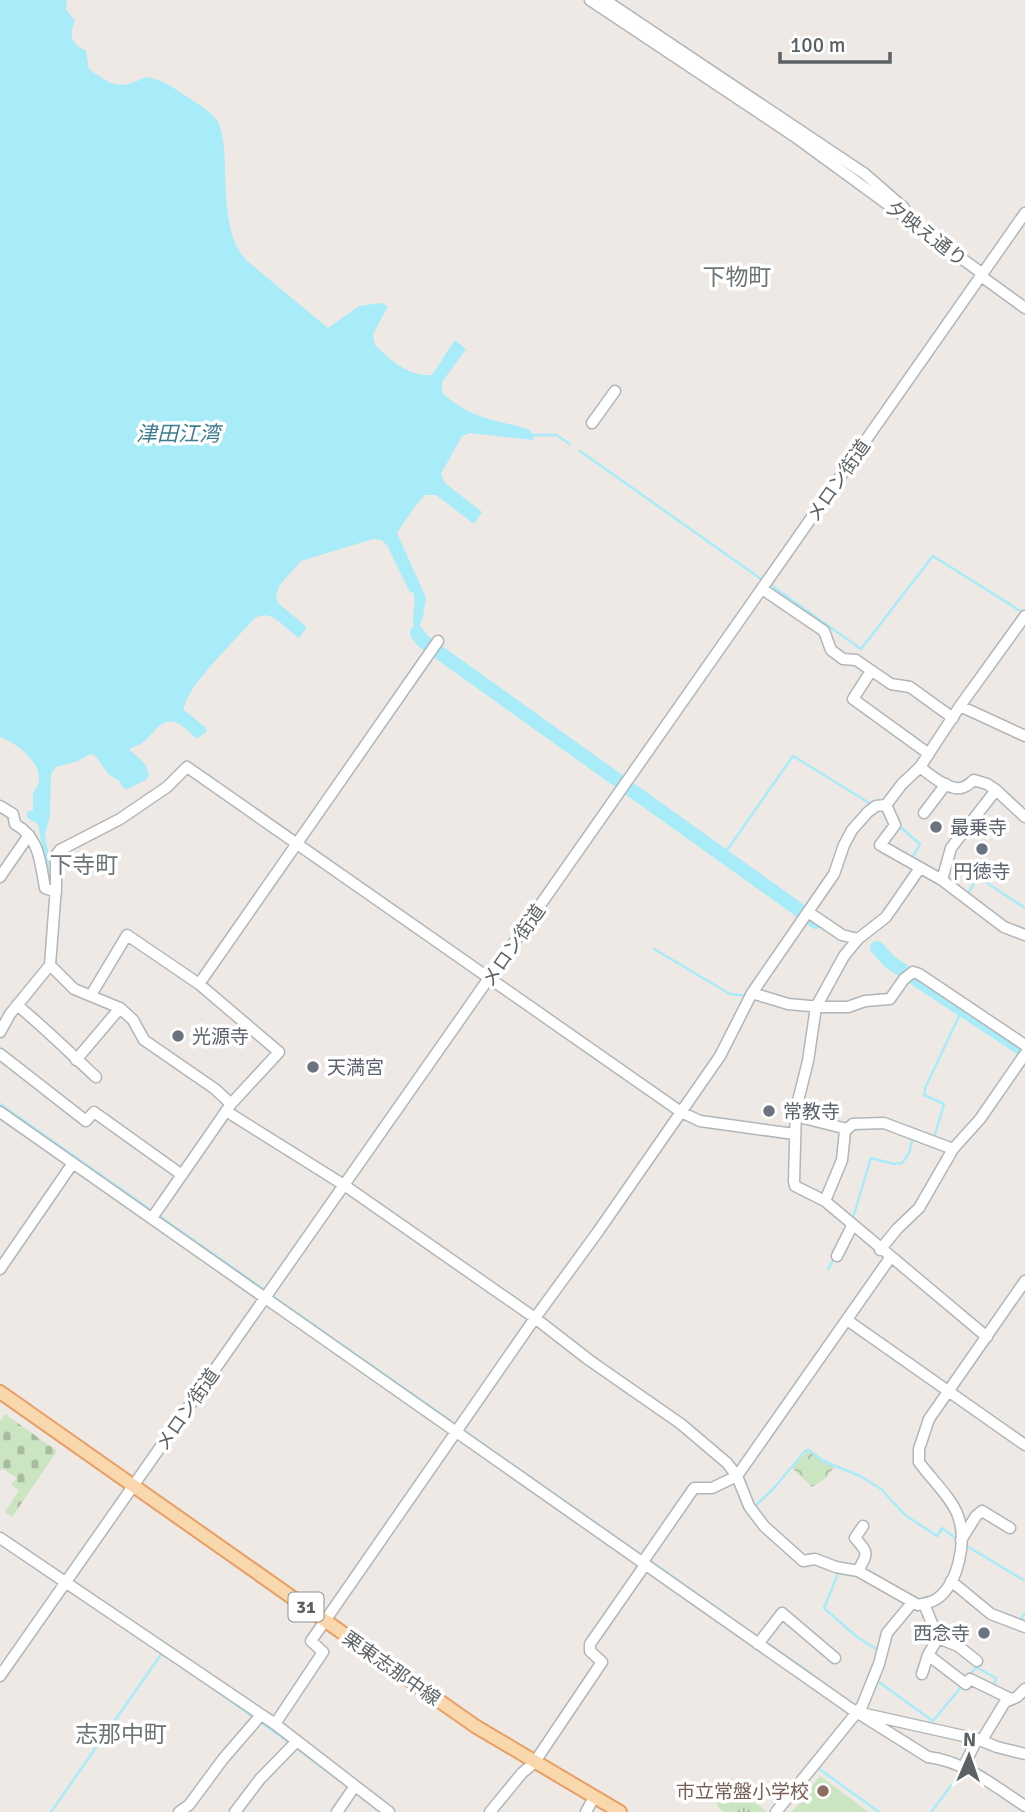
<svg xmlns="http://www.w3.org/2000/svg" width="1025" height="1812" viewBox="0 0 1025 1812" font-family="Signika,'Noto Sans JP',sans-serif">
  <style>
    .grass { fill: #cbe4c2 }
    .forest { fill: url(#forest-crowns) }
    .cemetery { fill: url(#cemetery-stones) }
    .park { fill: url(#park-tufts) }
    .water { fill: #a9ecf9 }
    .lines { fill: none; stroke-linecap: round; stroke-linejoin: round }
    .stream { stroke: #a9ecf9; stroke-width: 2.5 }
    .river { stroke: #a9ecf9; stroke-width: 14 }
    .minor-casing { stroke: #b1b6b8; stroke-width: 13 }
    .major-casing { stroke: #e89e63; stroke-width: 16 }
    .minor { stroke: #fff; stroke-width: 10 }
    .major { stroke: #fad8ad; stroke-width: 12 }
    .worship-dot { fill: #6b7280; stroke: #fff; stroke-width: 2.5 }
    .education-dot { fill: #8d6e63; stroke: #fff; stroke-width: 2.5 }
    .labels { text-anchor: middle; stroke-width: 7; stroke-linejoin: round; paint-order: stroke }
    .shield { fill: #fff; stroke: #8d9192; stroke-width: 2 }
    .shield-label { font-size: 18px; font-weight: bold; fill: #5c6264 }
    .street-label { font-size: 19px; fill: #5c6264; stroke: #fff }
    .worship-label { font-size: 19px; fill: #5b616d; stroke: #fff; text-anchor: start }
    .education-label { font-size: 19px; fill: #785e54; stroke: #fff; text-anchor: end }
    .water-label { font-size: 21px; font-style: italic; fill: #3e7d90; stroke: #fff }
    .quarter-label { font-size: 23px; fill: #6d7476; stroke: #fff }
  </style>
  <defs>
    <pattern id="forest-crowns" width="20" height="18" patternUnits="userSpaceOnUse" patternTransform="scale(1.75)"><rect width="20" height="18" fill="#cbe4c2"/><path d="M2 6a3 3 0 1 1 6 0M12 15a3 3 0 1 1 6 0" fill="none" stroke="#a8bca1"/></pattern>
    <pattern id="cemetery-stones" width="16" height="16" patternUnits="userSpaceOnUse" patternTransform="scale(1.75)"><rect width="16" height="16" fill="#cbe4c2"/><path d="M2 7V4a2 2 0 0 1 4 0v3zM10 15v-3a2 2 0 0 1 4 0v3z" fill="#a8bca1"/></pattern>
    <pattern id="park-tufts" width="24" height="20" patternUnits="userSpaceOnUse" patternTransform="scale(1.75)"><rect width="24" height="20" fill="#cbe4c2"/><path d="M3 7l-1-3M5 7V3M7 7l1-3M15 17l-1-3M17 17v-4M19 17l1-3" fill="none" stroke="#a8bca1"/></pattern>
  </defs>
  <rect width="100%" height="100%" fill="#eee9e4"/>
  <path class="grass" d="M820 1776 868 1812H792Z"/>
  <path class="forest" d="M808 1451 835 1466 826 1478 812 1487 791 1467Z"/>
  <path class="cemetery" d="M5 1414 57 1451 12 1517 5 1512 19 1490 11 1485 17 1478 2 1468 0 1471V1421Z"/>
  <path class="park" d="M732 1778 736 1782 735 1784 767 1812H723L716 1804 719 1801 716 1798Z"/>
  <path class="water" d="M0 0H67L66 9 75 21C68 38 72 43 86 51L89 69C111 85 119 91 145 77 162 79 174 88 189 98 199 105 211 111 218 122 222 130 223 140 224 149 227 183 222 234 246 260L328 328 359 306 381 303 388 306 373 334 375 345C390 360 409 377 432 375L455 340 466 349 442 382V393C475 421 492 418 530 430L534 440 470 433 462 436 441 474 445 483 482 512 474 524 436 495H425L416 505 397 533 426 598 423 617 417 633C408 617 418 608 413 592L410 593 387 545 381 540 373 539 301 561 279 586 276 595 278 603 307 627 299 638C284 629 273 608 255 618 240 635 183 690 184 710L206 728 207 731 197 739C191 734 185 727 179 724 163 715 154 733 145 741 140 745 135 746 129 749 137 757 147 762 149 775L146 780 127 789H124L119 781 108 774 96 756 90 754 78 761 56 767 51 774 50 815 45 835 49 857V887L38 824 27 818V812L33 810V793C53 770 19 744 0 737Z"/>
  <g class="lines">
    <path class="stream" d="M531 435H556L570 444
      M580 451 761 579
      M772 586 861 649 933 556 1022 612 1025 611
      M897 824 920 844 911 860
      M723 856 793 756 871 804
      M967 895 978 877 1025 908
      M654 949 730 994 749 996
      M0 1104 266 1291
      M934 1138 944 1104 924 1095 926 1086 962 1010
      M852 1221 871 1158 894 1164 902 1163 909 1153 913 1138
      M828 1269 834 1259
      M271 1295 458 1426
      M683 1420 697 1431
      M463 1430 644 1557
      M753 1508 774 1488 805 1451 809 1450 823 1461 860 1476 881 1489 905 1515 937 1536 942 1528 959 1541
      M965 1545 1025 1581
      M649 1560 758 1637
      M839 1571 824 1608 857 1637 878 1650
      M1022 1623 1021 1619 1025 1613
      M764 1641 810 1673
      M970 1675 976 1667 996 1678 994 1687
      M201 1680 290 1743
      M876 1680 933 1721 962 1686
      M295 1747 368 1802
      M801 1789 818 1768 879 1812
      M51 1812 162 1653 164 1654
      M931 1812 963 1770"/>
    <path class="river" d="M417 633 423 641 816 922
      M877 948 890 962 1025 1051"/>
    <defs>
      <path id="minor" d="M590 0 794 136 983 274
        M605 0 865 174 904 208
        M981 276 1025 308
        M592 423 615 391
        M762 589 824 631 831 650 843 659 856 660 891 684 910 687 953 718
        M871 671 853 699 929 754
        M960 706 1025 736
        M920 767C930 775 951 793 964 787 967 786 970 783 974 780L987 784 996 790 1025 817
        M886 805 895 825 880 845 942 880 1004 927 1025 935
        M0 806 13 814 15 824C40 838 40 862 45 888L56 892
        M924 813 946 784
        M920 868 886 917 858 939 844 956 816 1007 808 1061 796 1109 794 1181 795 1186 825 1201 987 1337
        M0 877 29 835
        M942 880 951 848 996 790
        M808 912 842 935 858 939
        M50 965 74 989 120 1008 133 1020 144 1040 215 1089 231 1104
        M199 984 438 641
        M752 993 788 1004 821 1007H848L865 1001 890 999 904 979 913 972 919 974 1025 1045
        M91 995 127 935 199 984 279 1052 231 1104 152 1218
        M17 1005C45 1028 70 1053 96 1077
        M0 1032 10 1014 50 965 56 887V855L60 850 120 819 167 787 187 767 681 1112 700 1121 794 1134
        M0 1054 86 1121 94 1112 182 1175
        M76 1060 120 1008
        M226 1111 344 1185 535 1318 589 1360 681 1424 727 1463 737 1476 749 1506 764 1526 803 1561 815 1559 836 1567 858 1571 918 1605C925 1603 932 1603 938 1598 959 1582 967 1539 958 1516 952 1498 930 1478 919 1462V1449L929 1419 1025 1281
        M0 1112 850 1708 928 1757C964 1761 996 1787 1025 1806
        M796 1116 847 1129
        M825 1201 842 1160 845 1131 853 1124 884 1123 953 1149
        M880 1250 897 1229 919 1208 953 1149 980 1119 1025 1054
        M837 1256 852 1226
        M0 1269 73 1163
        M847 1320 1025 1445
        M0 1538 275 1724 389 1812
        M961 1540 976 1516 982 1511 1010 1528
        M642 1563 694 1488H712L737 1476 890 1258
        M858 1571C868 1552 869 1554 855 1538L863 1526
        M951 1581 991 1614 1025 1627
        M924 1604 938 1638 928 1655 966 1684 970 1679 1011 1699
        M938 1638 958 1646 977 1661
        M758 1644 782 1613 835 1658
        M922 1674 928 1655
        M0 1676 1025 213
        M861 1713 977 1739 997 1747 1025 1754
        M275 1724 323 1652 311 1641 535 1318 597 1233 720 1056 752 993 834 874 844 845 852 830 868 812 876 806 886 805 902 784 920 767 960 706 1025 616
        M982 1740 1005 1702 1017 1697 1025 1689
        M963 1768 977 1739
        M179 1812 189 1805 223 1759 261 1715
        M235 1812 260 1779 297 1741
        M337 1812 355 1786
        M490 1812 522 1773 534 1763 602 1662 590 1651V1644L645 1565
        M586 1812 594 1797
        M776 1812 862 1706 879 1664 887 1633 912 1603"/>
      <path id="major" d="M0 1392 475 1726 620 1812"/>
    </defs>
    <use href="#minor" class="minor-casing"/>
    <use href="#major" class="major-casing"/>
    <use href="#minor" class="minor"/>
    <use href="#major" class="major"/>
  </g>
  <g class="worship-dot">
    <circle cx="936" cy="827" r="7"/>
    <circle cx="982" cy="849" r="7"/>
    <circle cx="178" cy="1036" r="7"/>
    <circle cx="313" cy="1067" r="7"/>
    <circle cx="769" cy="1111" r="7"/>
    <circle cx="984" cy="1633" r="7"/>
  </g>
  <circle class="education-dot" cx="823" cy="1791" r="7"/>
  <g class="labels">
    <rect class="shield" x="288.5" y="1592.5" width="35" height="29" rx="5"/>
    <g class="shield-label">
      <text x="306" y="1613">31</text>
    </g>
    <g class="street-label">
      <text transform="translate(927 233) rotate(37)" y="7">夕映え通り</text>
      <text transform="translate(838 480) rotate(-55)" y="7">メロン街道</text>
      <text transform="translate(513 945) rotate(-55)" y="7">メロン街道</text>
      <text transform="translate(187 1409) rotate(-55)" y="7">メロン街道</text>
      <text transform="translate(392 1668) rotate(35)" y="7">栗東志那中線</text>
    </g>
    <g class="worship-label">
      <text x="950" y="834">最乗寺</text>
      <text x="982" y="878" text-anchor="middle">円徳寺</text>
      <text x="192" y="1043">光源寺</text>
      <text x="327" y="1074">天満宮</text>
      <text x="783" y="1118">常教寺</text>
      <text x="970" y="1640" text-anchor="end">西念寺</text>
    </g>
    <g class="education-label">
      <text x="809" y="1798">市立常盤小学校</text>
    </g>
    <g class="water-label">
      <text x="178" y="441">津田江湾</text>
    </g>
    <g class="quarter-label">
      <text x="737" y="285">下物町</text>
      <text x="84" y="873">下寺町</text>
      <text x="121" y="1742">志那中町</text>
    </g>
  </g>
  <g transform="translate(969 1756) rotate(2)" stroke="#ffffff" stroke-width="5" paint-order="stroke">
  <path d="M0-5L12 26L0 18L-12 26Z" fill="#5c6264"/>
  <text y="-10" font-size="19" font-weight="bold" text-anchor="middle" fill="#5c6264">N</text>
  </g>
  <path d="M780 52v10h110v-10" fill="none" stroke="#5c6264" stroke-width="3.5"/>
  <text x="790" y="52" font-size="21" fill="#5c6264" stroke="#ffffff" stroke-width="5" paint-order="stroke">100 m</text>
</svg>
